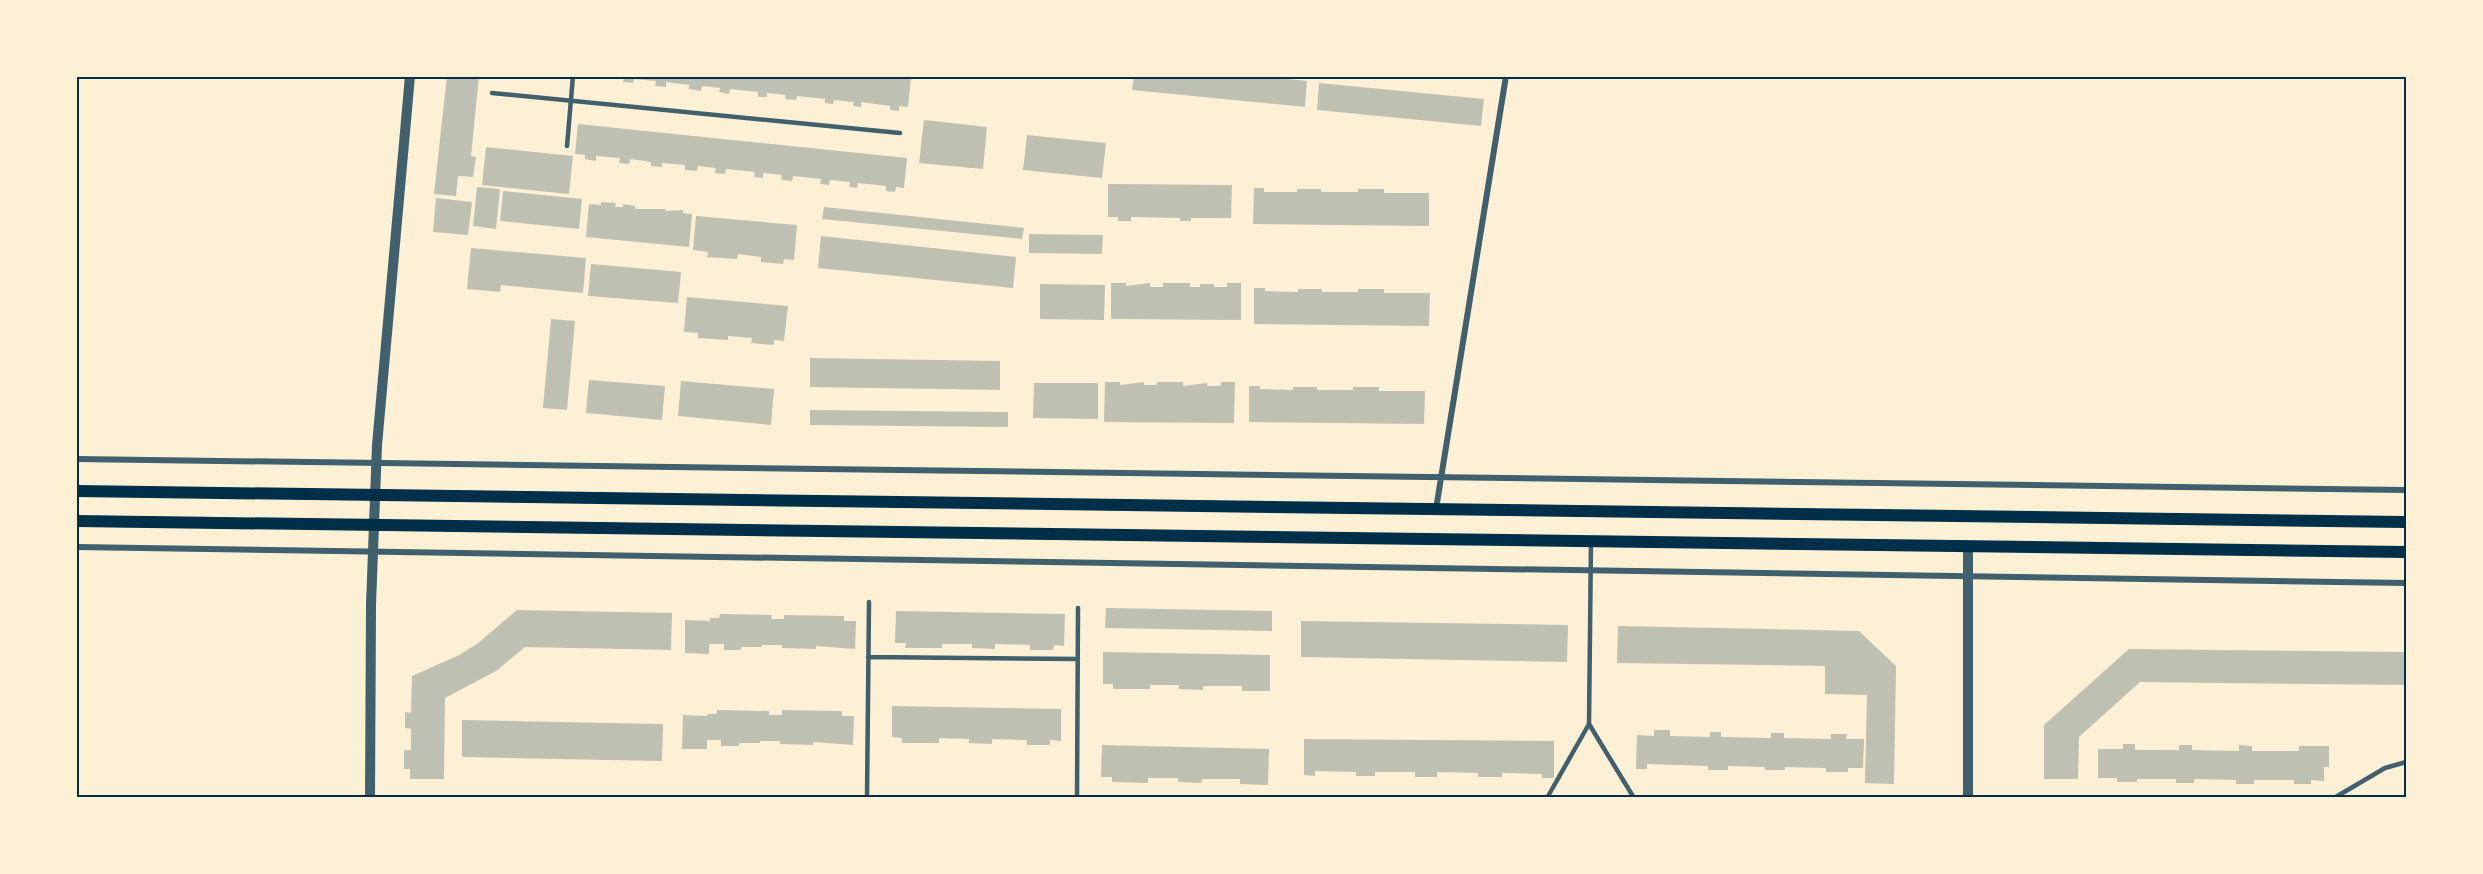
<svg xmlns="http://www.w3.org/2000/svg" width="2483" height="874" viewBox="0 0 2483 874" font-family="'Nunito Sans',sans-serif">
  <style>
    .building { fill: #bec0b2 }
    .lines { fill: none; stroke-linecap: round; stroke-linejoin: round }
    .service { stroke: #3f606c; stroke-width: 4.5 }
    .minor { stroke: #3f606c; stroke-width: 6 }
    .tertiary { stroke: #3f606c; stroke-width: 10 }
    .secondary { stroke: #003049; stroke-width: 12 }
    .neatline { fill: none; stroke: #003049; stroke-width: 2 }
  </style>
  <rect width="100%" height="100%" fill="#fdf0d5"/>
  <path class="building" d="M447 76H479L471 156 476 157 473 177 458 176 456 196 434 194Z
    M624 76H898L911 78 908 107 899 106V111L890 110V106L861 102V107L853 106 854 102 834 100 833 104 825 103V99L797 96 796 100 785 99 786 95 767 93V97H758V92L730 89 729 94 719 92 720 88 702 86 701 91 689 89V85L666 82V87L655 86 656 81 634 79 633 83 623 82Z
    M1134 76H1258L1307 81 1305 107 1132 90Z
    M1319 83 1484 99 1481 126 1317 110Z
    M924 120 987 127 983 169 919 163Z
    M578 124 907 158 904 188 896 187 895 192 886 191V186L858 183 857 188 849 187 850 182 830 180 829 185 820 184 821 179 793 176 792 181 781 180 782 175 763 173V178L754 177 755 172 726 169 725 174 715 173 716 168 698 166 697 171 685 170V165L662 163V167L651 166V162L630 159 629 164 619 163 620 158 596 156V161L585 159V155L575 154Z
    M1027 135 1106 143 1102 178 1023 170Z
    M486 147 573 156 569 194 482 185Z
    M1108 184 1232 185 1231 218H1191V221H1180V218L1131 217V221H1118V217H1108Z
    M477 187 500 189 496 229 473 226Z
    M1254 188H1264V192H1297V189H1321V192H1358V189H1384V193H1429V226L1253 224Z
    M503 191 582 199 579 229 500 221Z
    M436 198 472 202 468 235 433 232Z
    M601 202 616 203 615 207H623V204L635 206V209H666L665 211 683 210V213L692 214 689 247 586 237 589 204 601 205Z
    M824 207 1024 228 1022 239 822 219Z
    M696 216 797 225 794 260 784 259 783 264 761 262V257L738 254 737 259 707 257 708 252 693 250Z
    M1029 234 1103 235 1102 254 1029 253Z
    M821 236 1016 257 1013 288 818 268Z
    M471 248 586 258 583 293 501 285 500 292 467 289Z
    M591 264 681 272 678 303 588 296Z
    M1111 283H1126V286L1150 283V287H1163V283H1190V287H1200V284H1214V287H1227V283H1241V320L1111 319Z
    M1040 284 1105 285 1104 320 1040 319Z
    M1254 288H1265V291L1298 292V289H1322V292H1358V289H1384V293H1430L1429 326 1254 324Z
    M687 297 788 306 784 341 774 340V345L751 343 752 338 728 336V340L698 338V333L684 332Z
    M551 319 575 321 567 410 543 408Z
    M810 358 1000 361V390L810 387Z
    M589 380 665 386 662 420 586 413Z
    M681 381 774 389 771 425 678 416Z
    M1105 382H1120V385L1144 382V385H1157V382H1183V386L1207 383V386H1221V382H1235L1234 423 1104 422Z
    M1034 383H1098V419L1033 418Z
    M1249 386H1260V389L1293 390V387H1317V390H1353V387H1379V391H1425L1424 424 1249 422Z
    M810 410 1008 412V427L810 425Z
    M1106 608 1272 611V631L1105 628Z
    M517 610 672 613 671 650 525 647 496 671 445 698 444 779H410V769H404V750H411V729L405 728V712L411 713 412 676 457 656 477 644Z
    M896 611 1065 614 1064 646 1054 645 1053 650H1030V645L995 644V649L972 648V644H942V648H905L906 643H895Z
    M720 614 772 615 771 619H784V615L844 616V621H856L855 649 816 646V649L782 648V645H762V647H741V650H724V644H709V654L685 653V620L710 621V618H719Z
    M1301 621 1568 625 1567 662 1301 657Z
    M1618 626 1859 631 1896 666 1894 784 1865 783 1867 695 1825 694V666L1617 663Z
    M2129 649 2406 652V685L2140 682 2079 737 2078 779H2044V725Z
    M1103 652 1270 655V691H1242V686H1203V690L1179 689V685H1150V689H1113V684H1103Z
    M892 706 1061 709V741L1050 740V745H1027V740L992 739V744L969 743V739L939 738V743H902V738L892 737Z
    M717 710 769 711V715H782V710L842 711V716H854L853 745 814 742 813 745 780 744V741H760V743H739V746H721V740H707V749H682L683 715 707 716V714H717Z
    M462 720 663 724 662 761 462 757Z
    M1654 730H1670V736L1710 737V732H1721V737L1771 738V733H1784V738L1831 739V734H1847L1846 739H1864L1863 768H1848V772H1826V768L1785 767V770H1765V767L1728 766V770H1708V766L1647 764V769H1636L1637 735 1654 736Z
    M1304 739 1554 741V778H1542V774L1502 773V777H1478V773L1437 772V777H1415V772H1375V776H1356V772L1315 771V776L1304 775Z
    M2123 744H2135V750H2179V745H2192V750L2239 751V745L2252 746V751H2299V746H2329V767H2324V781L2311 780V784H2294V780H2254V784H2236V780L2194 779V783H2176V779H2137V782H2117V778H2098V749H2123Z
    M1102 745 1269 749 1268 785 1240 784V779H1202L1201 783 1178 782V778H1148V783L1112 782V777H1101Z"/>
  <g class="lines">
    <path class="service" d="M492 93 900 133
      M567 146 573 76
      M868 657 1078 659
      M1589 724 1634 798
      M867 798 869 602
      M1077 798 1078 608
      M1547 798 1589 724 1591 541
      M2334 798 2385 768 2406 762"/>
    <path class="minor" d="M76 459 2406 490
      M1436 509 1506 76
      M76 547 2406 583"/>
    <path class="tertiary" d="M370 798 371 605 377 445 410 76
      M1968 798V546"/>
    <path class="secondary" d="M76 491 2406 522
      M76 521 2406 552"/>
  </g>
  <rect width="2483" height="874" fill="none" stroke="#fdf0d5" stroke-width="156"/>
  <rect x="78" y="78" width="2327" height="718" class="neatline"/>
</svg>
